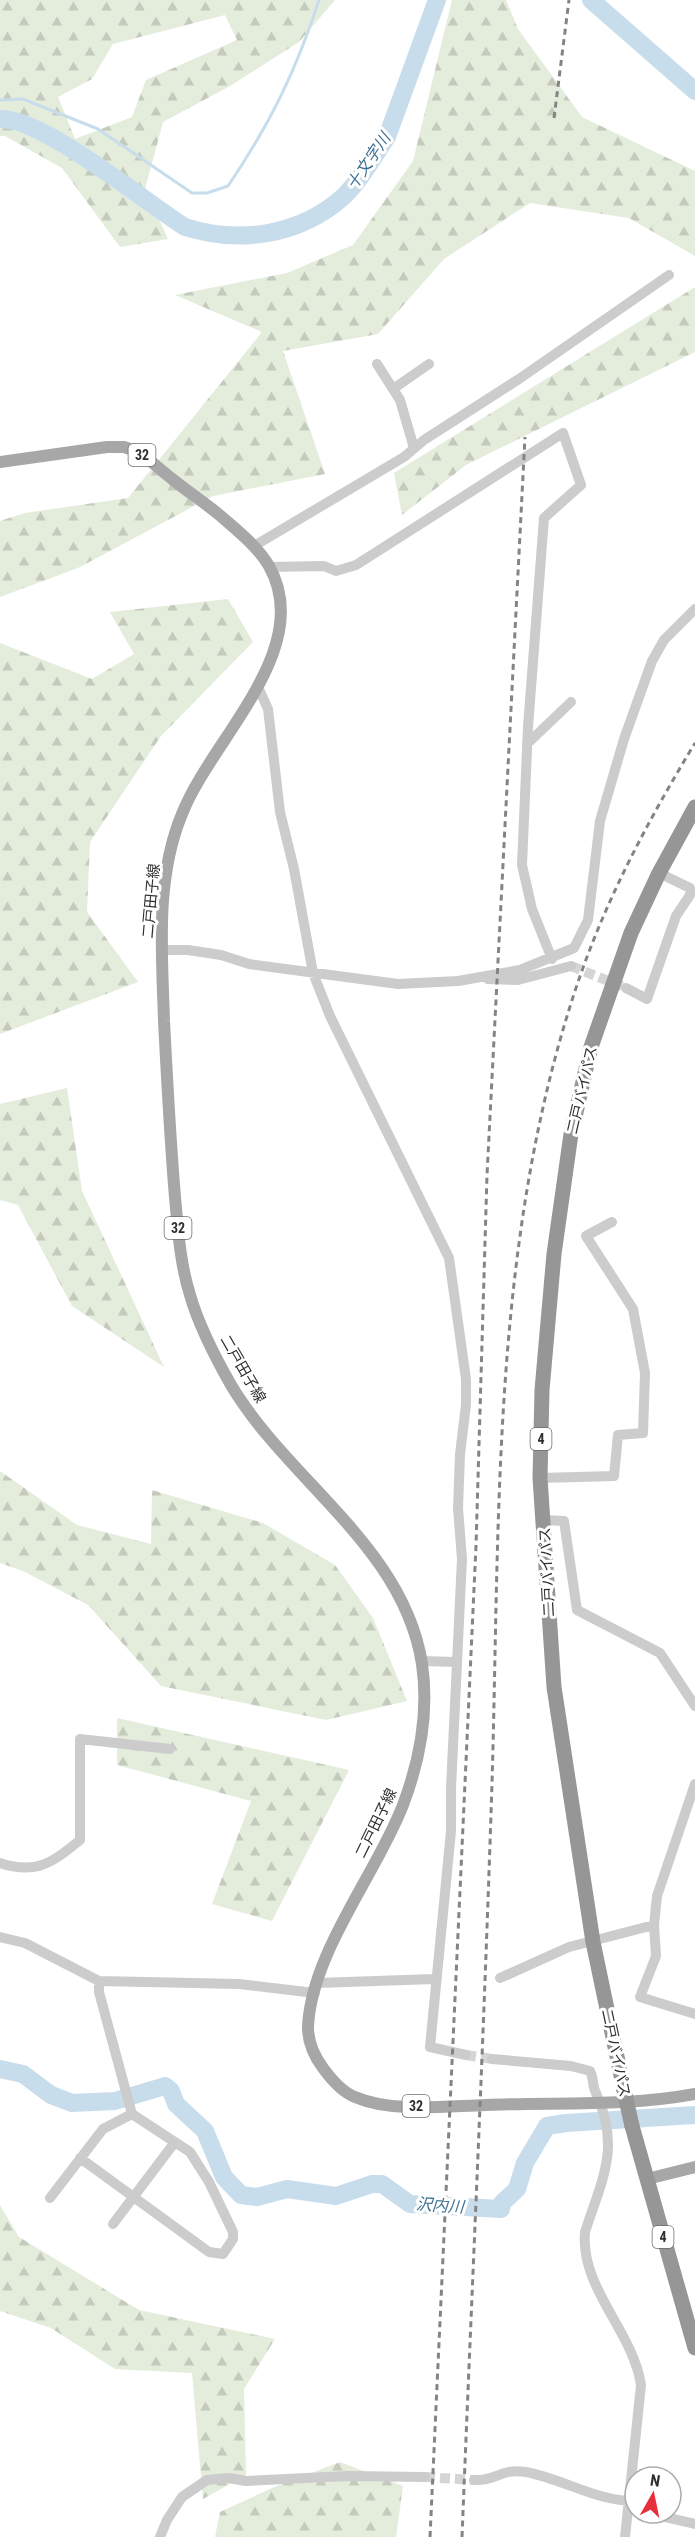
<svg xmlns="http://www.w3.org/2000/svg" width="695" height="2537" viewBox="0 0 695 2537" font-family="'Roboto Condensed','Noto Sans JP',sans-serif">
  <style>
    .forest { fill: url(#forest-firs); fill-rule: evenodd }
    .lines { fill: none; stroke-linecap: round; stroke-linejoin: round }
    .stream { stroke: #c8ddec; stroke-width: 3 }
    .river { stroke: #c8ddec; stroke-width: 18 }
    .minor-tunnel { stroke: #d5d5d5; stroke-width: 10; stroke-dasharray: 10 5; stroke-linecap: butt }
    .minor { stroke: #ccc; stroke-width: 10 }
    .major { stroke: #a7a7a7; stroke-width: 12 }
    .highway { stroke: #969696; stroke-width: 15 }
    .rail { stroke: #848484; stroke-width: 3; stroke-dasharray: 6 4.5; stroke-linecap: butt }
    .highway-bridge { stroke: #969696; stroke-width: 15 }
    .labels { text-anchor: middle; stroke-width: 6; stroke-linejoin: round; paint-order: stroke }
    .shield { fill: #fff; stroke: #6d6d6d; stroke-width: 1.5 }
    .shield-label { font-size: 14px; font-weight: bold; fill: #2f2f2f }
    .street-label { font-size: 15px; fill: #2f2f2f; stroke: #fff }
    .water-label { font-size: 16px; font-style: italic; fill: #3c6f91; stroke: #fff }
  </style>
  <defs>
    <pattern id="forest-firs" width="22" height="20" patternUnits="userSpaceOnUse" patternTransform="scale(1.5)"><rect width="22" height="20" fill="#e4ecdc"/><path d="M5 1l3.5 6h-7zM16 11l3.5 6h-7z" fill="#c4cbbd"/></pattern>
  </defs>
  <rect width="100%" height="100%" fill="#fff"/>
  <path class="forest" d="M0 0H335L299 42 230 86 163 122 145 189 168 239 120 247 62 168 5 136H0ZM225 15 237 40 146 80 132 117 75 139 58 97 92 79 113 44Z
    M452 0H506L518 29 582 117 695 171V256L629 218 530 203 444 259 378 334 283 351 325 474 213 496 78 568 0 597V521L25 513 128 498 262 332 175 295 287 273 353 245 413 161Z
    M695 287V352L466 465 402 515 394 473Z
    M228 599 253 642 161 736 90 842 87 912 138 982 0 1034V643L92 679 134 654 110 612Z
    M67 1088 82 1191 164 1367 72 1306 18 1205 0 1200V1104Z
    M0 1471 77 1525 151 1544 152 1490 263 1523 335 1565 373 1618 407 1701 326 1720 161 1686 88 1605 23 1571 0 1563Z
    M117 1718 349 1770 272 1921 212 1904 251 1801 117 1765Z
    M0 2205 19 2237 139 2310 275 2339 244 2389 246 2475 203 2499 192 2373 115 2369 51 2328 0 2311Z
    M340 2462 403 2486 396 2537H215L220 2512 272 2488Z"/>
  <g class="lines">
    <path class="stream" d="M0 100 23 99 98 129 192 193H207L228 186C270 124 296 71 319 0"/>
    <path class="river" d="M591 0 695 91
      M0 119C42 117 145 202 185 227 239 244 299 236 343 197 360 181 374 156 387 137L437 0
      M0 2069 23 2074 51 2095 72 2103 115 2101 165 2086 171 2091 176 2104 205 2131 224 2177 241 2195 257 2197 287 2189 336 2196 372 2184H382L410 2204 501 2209 502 2203 517 2189 525 2163 547 2126 566 2123 695 2115"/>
    <path class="minor-tunnel" d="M571 966 626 988
      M466 2055 492 2059
      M425 2477 474 2480"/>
    <path class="minor" d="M377 364 400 400 414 448
      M393 389 429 364
      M254 546 404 457 424 440 519 379 669 275
      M270 567 324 566 336 571 356 565 563 433 581 485 544 518 528 727 522 865 532 909 552 959
      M258 687 268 709 280 812 294 869 313 973 330 1016 449 1258 466 1379V1405L460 1454 458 1508 462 1559 451 1788V1831L430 2047 466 2055
      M527 744 571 702
      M162 950H188L221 955 249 964 398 984 458 981 520 970 574 948 588 920 600 821 624 739 652 661 664 640 695 609
      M488 979 518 980 571 966
      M626 988 647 999 676 916 690 895V888L659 873
      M540 1478 614 1476 618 1435 643 1433 645 1373 633 1309 586 1236 612 1222
      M544 1520 564 1521 577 1610 660 1653 695 1706
      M421 1661 457 1662
      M695 1784 657 1896 654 1925 656 1956 640 1997 695 2014
      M0 1863C36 1875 52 1863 80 1840V1739L170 1749
      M0 1937 25 1943 99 1981 239 1984 315 1993
      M500 1978 569 1947 654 1925
      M317 1983 435 1979
      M492 2059 571 2066 590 2071C594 2078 592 2086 596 2093 621 2148 602 2179 585 2232 580 2288 633 2331 641 2385L625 2537
      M80 2158 209 2252 223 2254 233 2239V2232L209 2182 190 2152 132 2114 99 1992V1981
      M50 2198 103 2129 132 2114
      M113 2224 175 2142
      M474 2480C498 2481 499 2468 526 2472 562 2479 591 2498 628 2501
      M647 2513 695 2524
      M160 2537 167 2520 182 2497 207 2480 229 2478 246 2481 348 2476 425 2477"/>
    <path class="major" d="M0 462 107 447H124L136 451C149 458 159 469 171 478 188 492 207 504 223 518 239 532 258 547 269 566 316 649 212 738 182 814 155 879 162 952 164 1021 167 1079 170 1138 175 1197 178 1230 180 1263 190 1295 199 1326 215 1357 231 1385 288 1481 404 1547 422 1664 429 1712 420 1760 403 1805 377 1873 311 1953 308 2027 308 2042 314 2056 323 2068 331 2079 342 2092 355 2097 392 2113 447 2106 486 2105 556 2102 626 2107 695 2094
      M647 2179 695 2167"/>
    <path class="highway" d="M624 2090 593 1942 554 1687 540 1478 542 1390 554 1254 571 1134 591 1047 631 933 659 873 695 807
      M632 2126 695 2348"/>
    <path class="rail" d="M554 118 569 0
      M430 2537 476 1546 487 1175 525 437
      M462 2537C472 2286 484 2035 492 1783 500 1516 491 1239 578 982 607 897 649 819 695 743"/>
    <path class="highway-bridge" d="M624 2090 632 2126"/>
  </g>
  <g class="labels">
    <g class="shield">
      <rect x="128.5" y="444" width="27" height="22" rx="4.5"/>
      <rect x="164.5" y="1217" width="27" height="22" rx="4.5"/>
      <rect x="530.5" y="1428" width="21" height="22" rx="4.5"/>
      <rect x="402.5" y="2095" width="27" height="22" rx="4.5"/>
      <rect x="652.5" y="2226" width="21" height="22" rx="4.5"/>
    </g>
    <g class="shield-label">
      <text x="142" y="460">32</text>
      <text x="178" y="1233">32</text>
      <text x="541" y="1444">4</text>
      <text x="416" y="2111">32</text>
      <text x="663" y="2242">4</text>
    </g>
    <g class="street-label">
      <text transform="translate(151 901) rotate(-85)" y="5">二戸田子線</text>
      <text transform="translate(582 1090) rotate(-77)" y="5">二戸バイパス</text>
      <text transform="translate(243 1369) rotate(60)" y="5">二戸田子線</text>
      <text transform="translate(547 1572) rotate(-93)" y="5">二戸バイパス</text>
      <text transform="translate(376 1823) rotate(-64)" y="5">二戸田子線</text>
      <text transform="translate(616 2053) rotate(78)" y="5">二戸バイパス</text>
    </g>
    <g class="water-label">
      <text transform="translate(368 161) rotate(-56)" y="6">十文字川</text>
      <text transform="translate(440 2205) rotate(4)" y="6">沢内川</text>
    </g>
  </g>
  <g transform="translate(653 2495) rotate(9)"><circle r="28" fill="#ffffff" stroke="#acacac" stroke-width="1.5"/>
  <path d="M0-4.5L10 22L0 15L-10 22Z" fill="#e6303b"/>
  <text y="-9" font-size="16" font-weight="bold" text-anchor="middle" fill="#2f2f2f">N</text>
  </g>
</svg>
